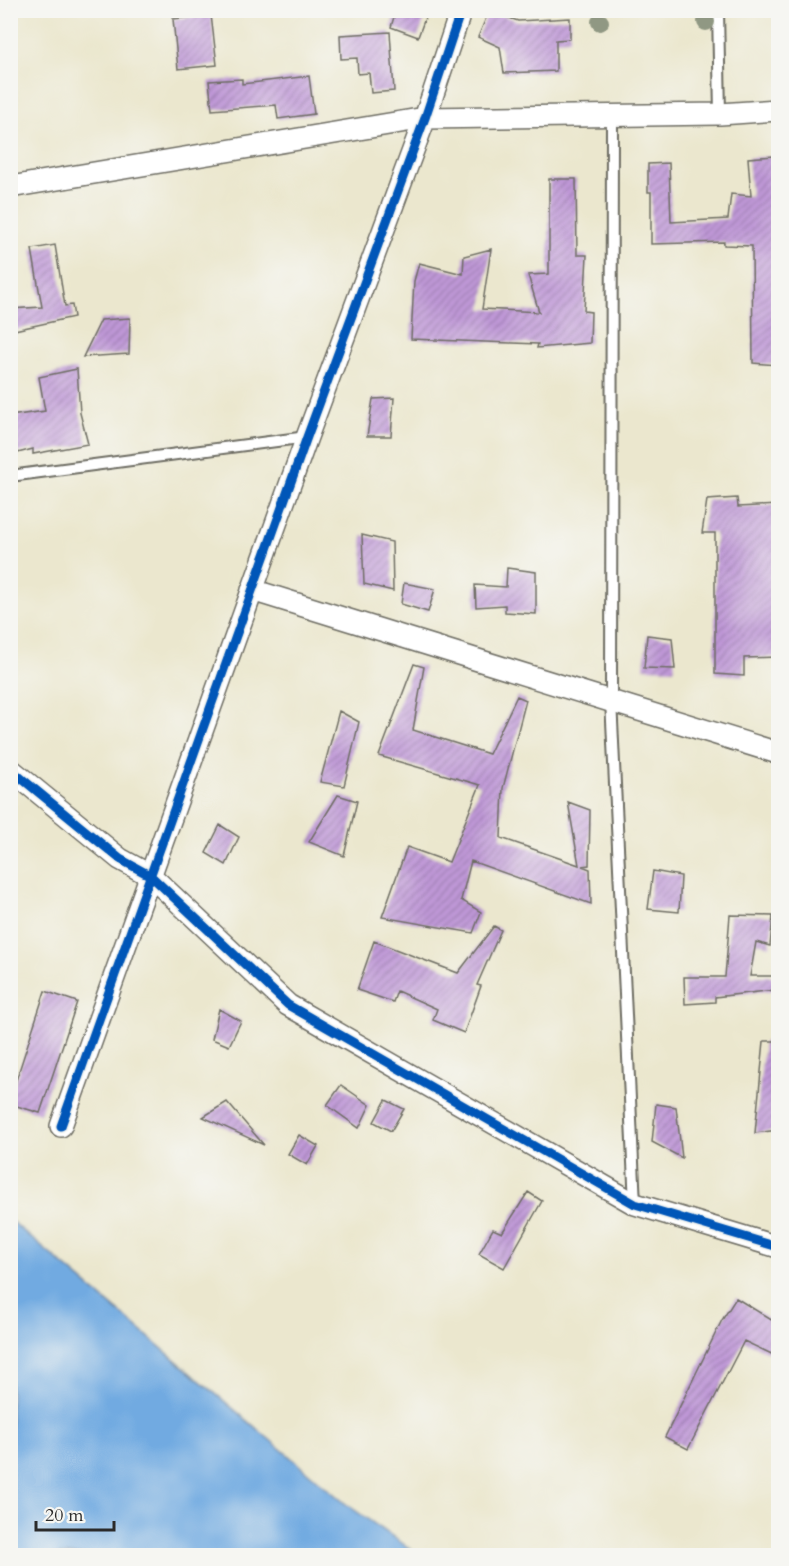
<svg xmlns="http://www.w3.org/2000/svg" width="789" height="1566" viewBox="0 0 789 1566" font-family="Cardo,serif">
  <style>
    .water { fill: #71aae1; stroke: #4e6a86; stroke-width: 1.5 }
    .building { fill: url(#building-hatch) }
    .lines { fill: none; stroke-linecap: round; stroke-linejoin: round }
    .lane-casing { stroke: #6e6d64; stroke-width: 14 }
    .street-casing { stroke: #6e6d64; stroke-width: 24 }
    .lane { stroke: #fff; stroke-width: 10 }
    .street { stroke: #fff; stroke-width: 21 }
    .cycleway-casing { stroke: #f6f6f2; stroke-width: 13 }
    .cycleway { stroke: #0057b8; stroke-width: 9 }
    .tree { fill: #909883 }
  </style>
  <defs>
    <pattern id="building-hatch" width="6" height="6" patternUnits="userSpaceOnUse" patternTransform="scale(1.5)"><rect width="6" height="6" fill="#bf98d7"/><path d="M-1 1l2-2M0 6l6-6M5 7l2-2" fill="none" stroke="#9b7caf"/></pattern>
  </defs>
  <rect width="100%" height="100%" fill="#f6f6f2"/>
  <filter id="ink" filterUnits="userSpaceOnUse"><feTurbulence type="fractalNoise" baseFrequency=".0167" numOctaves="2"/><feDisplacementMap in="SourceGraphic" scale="12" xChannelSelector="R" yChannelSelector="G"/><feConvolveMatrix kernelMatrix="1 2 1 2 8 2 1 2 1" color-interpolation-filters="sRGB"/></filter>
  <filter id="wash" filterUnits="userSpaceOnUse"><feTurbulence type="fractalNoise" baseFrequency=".008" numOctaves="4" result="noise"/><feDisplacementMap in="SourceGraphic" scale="24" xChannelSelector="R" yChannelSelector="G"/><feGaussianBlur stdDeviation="1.35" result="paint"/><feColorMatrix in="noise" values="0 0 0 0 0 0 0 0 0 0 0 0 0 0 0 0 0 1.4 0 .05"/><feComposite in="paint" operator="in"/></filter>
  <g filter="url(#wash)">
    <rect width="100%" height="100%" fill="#ebe7ce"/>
    <path class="water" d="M10 1220 346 1504 419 1555H11Z"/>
    <g id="blocks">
      <path class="building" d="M396 10H428L418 37 391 27Z
        M489 11 518 21 570 18V39L556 40V71L504 73 500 47 478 37Z
        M211 15 217 65 178 69 173 19Z
        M390 32 394 91 371 93 369 73 358 74 357 58 341 59 340 35Z
        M309 76 314 114 278 119 276 105 212 110 209 81 242 79V84Z
        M774 156 778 204 775 327H778V365L753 363 752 246 724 245V242L651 244V192H648V164L669 163 671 222 728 219 731 194 751 196 748 158Z
        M549 179H576L577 255H587L584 311 591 312 590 343 537 348 538 344 411 339 414 281 419 263 463 274 464 256 491 249 482 309 539 312 528 275 549 274Z
        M55 245 65 306 72 305 74 317 10 331V309L42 307 32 249Z
        M130 318 129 354 83 357 101 320Z
        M77 369 80 413 88 444 33 454V449L10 455V416L45 411 39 377Z
        M394 398 391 436H367L373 399Z
        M737 498 738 507 778 505V657L744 658V676L715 674V533H702L707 500Z
        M362 535 392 542 393 591 364 584Z
        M507 568 536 572V614L505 612V605L476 607 475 585 506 587Z
        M404 583 435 589 428 612 401 604Z
        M647 635 672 638 675 669 644 668Z
        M414 664 424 667 413 730 489 754 517 696 526 700 503 788 501 838 579 865 568 802 590 810 589 865 582 866 590 869 591 904 471 861 461 900 481 912 473 933 382 917 407 847 449 862 480 785 379 756Z
        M339 711 359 722 344 786 320 782Z
        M338 795 357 801 344 856 309 842Z
        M220 825 239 837 226 865 206 853Z
        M653 871 681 876 679 912 648 909Z
        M730 915 773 916 770 946 756 942 750 976H774L775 990 715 997V1002L685 1004 684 977H725Z
        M494 926 501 930 477 985 481 986 464 1033 433 1020 437 1009 397 991 393 1002 357 990 374 941 458 973Z
        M45 991 77 1002 40 1113 10 1104V1099Z
        M219 1009 241 1021 229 1046 212 1039Z
        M764 1041H778V1130L755 1133Z
        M341 1085 370 1105 359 1128 327 1105Z
        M386 1100 404 1109 391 1131 374 1122Z
        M227 1102 264 1145 203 1117Z
        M656 1104 676 1107 682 1158 652 1142Z
        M299 1135 318 1146 307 1165 288 1154Z
        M528 1192 542 1201 504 1268 479 1254 493 1229 502 1233Z
        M736 1298 778 1324V1357L744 1341 688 1449 665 1437 722 1320Z"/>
    </g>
  </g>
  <g filter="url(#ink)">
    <use href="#blocks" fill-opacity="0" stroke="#6e6d64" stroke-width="1.5"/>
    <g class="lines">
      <defs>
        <path id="lane" d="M718 10 720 114
          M612 116 611 700 635 1204
          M10 476 307 437"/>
        <path id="street" d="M10 187 425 118 720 114 778 110
          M252 590 778 753
          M10 769 120 859 151 876 288 1005 635 1204 778 1247
          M61 1126 307 437 425 118 461 10"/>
      </defs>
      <use href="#lane" class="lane-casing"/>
      <use href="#street" class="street-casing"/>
      <use href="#lane" class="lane"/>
      <use href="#street" class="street"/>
      <defs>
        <path id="cycleway" d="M10 769 120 859 151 876 288 1005 635 1204 778 1247
          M61 1126 307 437 425 118 461 10"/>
      </defs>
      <use href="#cycleway" class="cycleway-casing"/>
      <use href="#cycleway" class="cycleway"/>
    </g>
    <g class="tree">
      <circle cx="600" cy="22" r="9"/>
      <circle cx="706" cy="22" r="9"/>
    </g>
  </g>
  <rect width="789" height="1566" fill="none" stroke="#f6f6f2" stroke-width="36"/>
  <path d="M36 1521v9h78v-9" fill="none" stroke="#2b2b2b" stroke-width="3"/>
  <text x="45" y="1521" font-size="18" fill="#2b2b2b" stroke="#f6f6f2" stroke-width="4.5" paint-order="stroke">20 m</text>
</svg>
